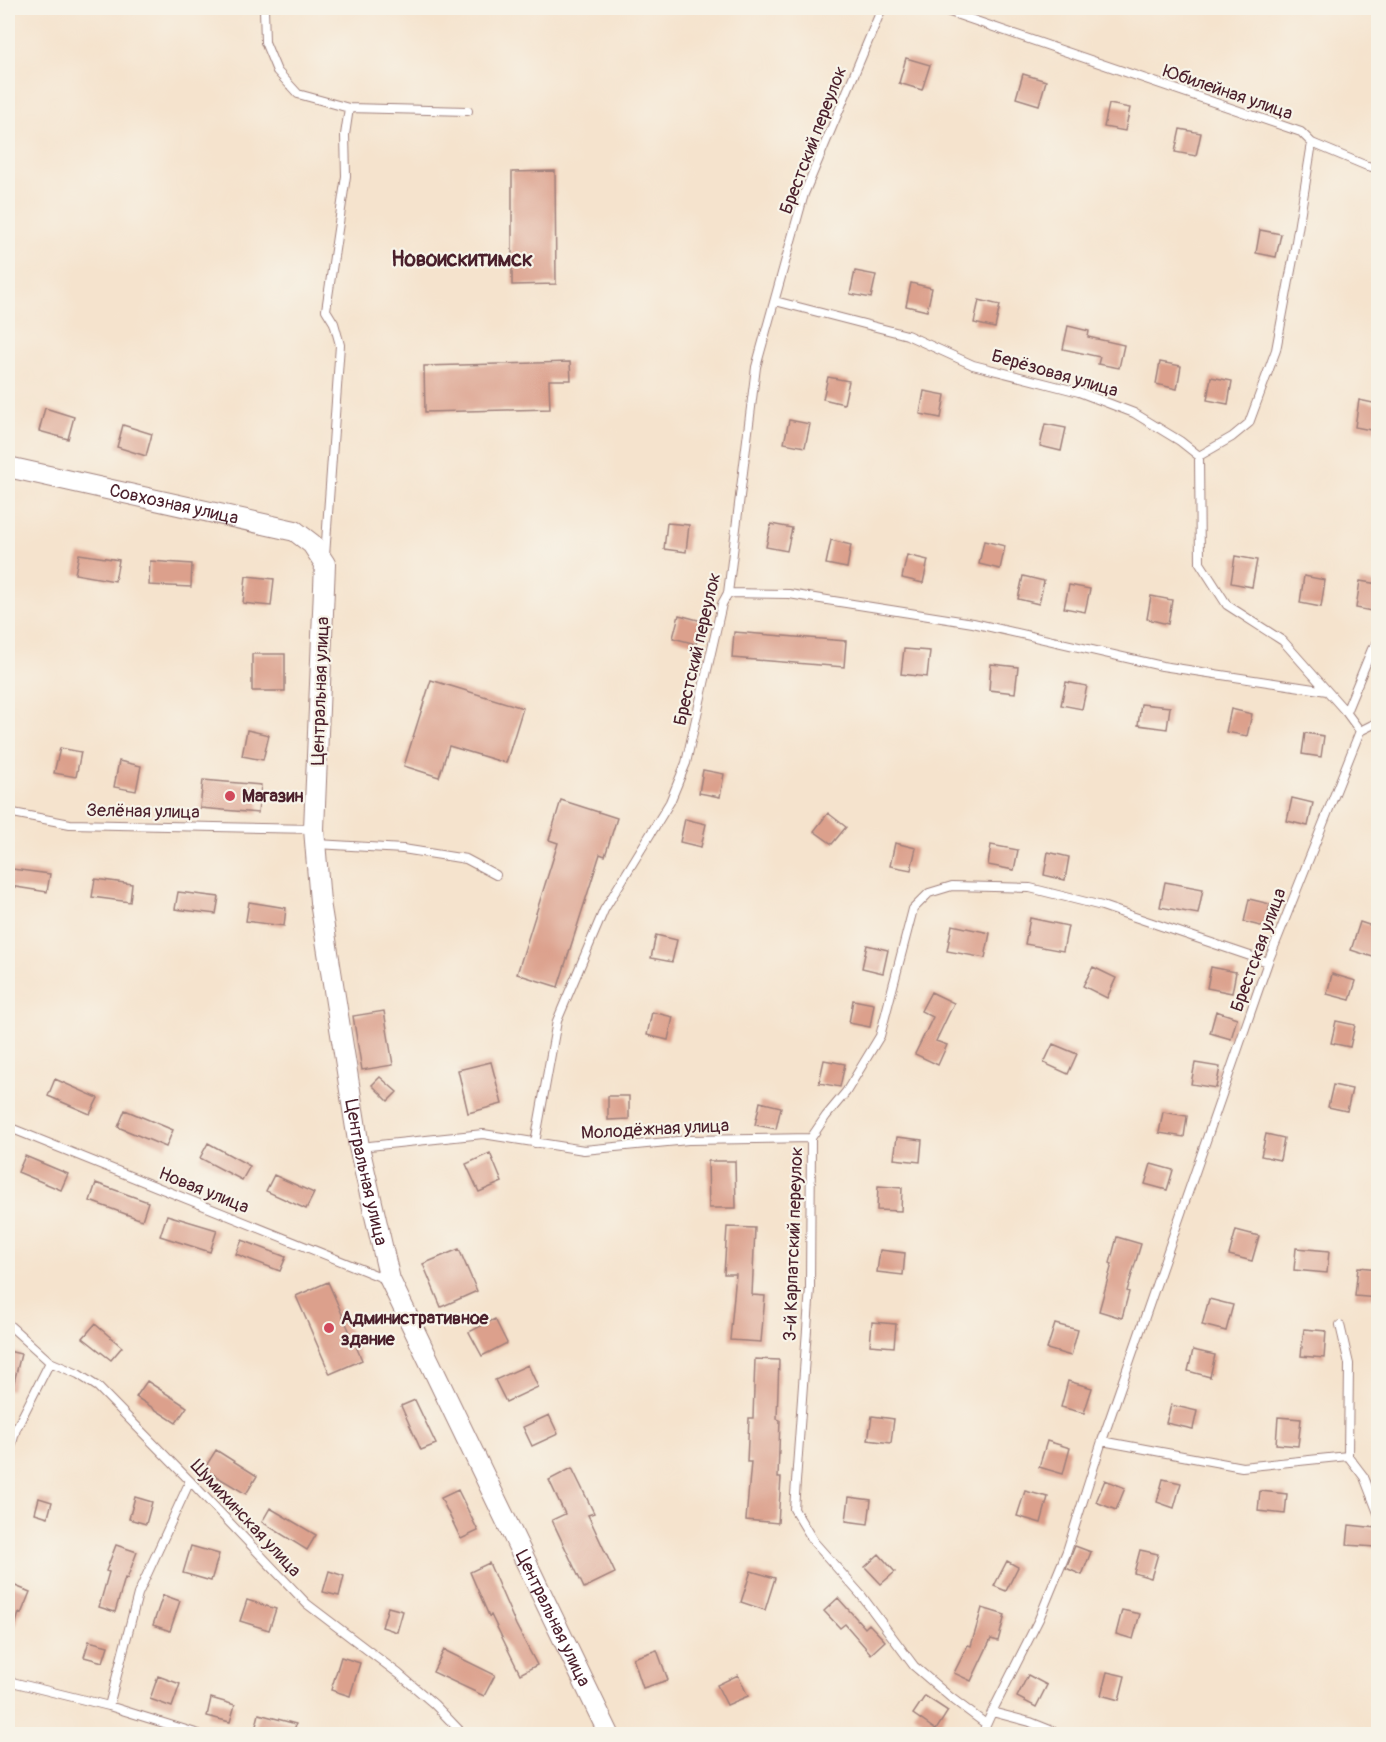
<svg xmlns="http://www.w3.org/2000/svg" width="1386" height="1742" viewBox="0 0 1386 1742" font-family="Pangolin,sans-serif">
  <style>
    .building { fill: #dca08c }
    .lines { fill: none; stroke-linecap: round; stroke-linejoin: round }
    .service-casing { stroke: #a0817c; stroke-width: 10 }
    .tertiary-casing { stroke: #a0817c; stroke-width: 22 }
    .service { stroke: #fff; stroke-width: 8 }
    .tertiary { stroke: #fff; stroke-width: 20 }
    .poi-dot { fill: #d1495b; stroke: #f7f3e8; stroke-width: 2 }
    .labels { text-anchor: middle; stroke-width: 4.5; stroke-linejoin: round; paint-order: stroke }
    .street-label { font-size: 18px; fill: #4a1f2b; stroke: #f7f3e8 }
    .poi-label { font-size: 18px; font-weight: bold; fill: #4a1f2b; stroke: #f7f3e8; text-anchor: start }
    .quarter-label { font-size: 21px; font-weight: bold; fill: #4a1f2b; stroke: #f7f3e8 }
  </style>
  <rect width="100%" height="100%" fill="#f7f3e8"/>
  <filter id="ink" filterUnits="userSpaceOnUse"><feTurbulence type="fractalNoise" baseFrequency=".0167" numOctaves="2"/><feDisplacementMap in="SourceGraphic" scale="12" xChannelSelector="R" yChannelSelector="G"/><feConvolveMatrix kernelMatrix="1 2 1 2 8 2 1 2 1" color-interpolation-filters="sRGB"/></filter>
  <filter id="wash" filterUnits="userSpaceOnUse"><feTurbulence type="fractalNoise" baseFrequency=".008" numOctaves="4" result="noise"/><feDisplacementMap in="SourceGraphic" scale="24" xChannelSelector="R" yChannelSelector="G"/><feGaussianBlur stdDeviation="1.35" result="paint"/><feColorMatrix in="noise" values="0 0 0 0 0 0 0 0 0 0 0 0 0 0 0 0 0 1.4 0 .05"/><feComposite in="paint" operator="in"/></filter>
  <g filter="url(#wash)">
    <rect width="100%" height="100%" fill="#f5e3cd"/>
    <g id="blocks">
      <path class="building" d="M906 58 930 65 922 90 899 83Z
        M1023 74 1046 81 1039 105 1016 98Z
        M1109 104 1130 108 1125 131 1104 127Z
        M1180 129 1201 133 1196 156 1175 152Z
        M555 171 556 284 512 285V172Z
        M1260 230 1281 234 1276 257 1256 253Z
        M855 271 876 275 871 298 850 294Z
        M911 283 932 288 927 311 906 306Z
        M979 300 1000 305 995 328 974 323Z
        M1068 326 1089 331 1088 337 1124 345 1119 368 1098 364 1100 357 1063 349Z
        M570 362 571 380H549L550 409 425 412 424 366Z
        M1160 362 1181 366 1177 389 1156 384Z
        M828 377 849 381 844 404 823 399Z
        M1211 377 1232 381 1228 404 1207 400Z
        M924 391 945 395 941 418 920 414Z
        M1359 400 1378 404 1376 431 1355 427Z
        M45 408 74 417 68 439 39 431Z
        M789 420 810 424 805 447 784 443Z
        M1045 424 1066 428 1061 451 1040 446Z
        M123 425 152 434 146 456 117 447Z
        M667 523 689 525 686 552 664 549Z
        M771 524 792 528 787 551 766 547Z
        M831 540 851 545 847 568 826 564Z
        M984 541 1005 546 1000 569 979 564Z
        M79 554 119 560 115 581 75 574Z
        M907 555 928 560 923 583 902 578Z
        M1235 556 1257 560 1252 587 1231 583Z
        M150 561 192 564 191 587 149 585Z
        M246 576 274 579 271 606 243 603Z
        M1023 576 1044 581 1039 604 1018 599Z
        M1304 576 1325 580 1321 607 1300 603Z
        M1360 581 1378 584 1377 612 1356 608Z
        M1069 585 1090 589 1085 612 1064 608Z
        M1151 596 1172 600 1168 624 1147 619Z
        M679 615 702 621 696 644 673 638Z
        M734 632 846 641 844 667 732 658Z
        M904 649 930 651 927 677 901 674Z
        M252 654H285V691H252Z
        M991 664 1018 667 1015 693 989 690Z
        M431 680 523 708 506 763 449 746 439 777 404 766Z
        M1066 682 1087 686 1082 709 1061 705Z
        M1141 704 1170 707 1167 729 1138 725Z
        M1231 709 1252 714 1247 736 1226 732Z
        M247 730 269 735 263 760 242 756Z
        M1305 733 1324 736 1321 757 1302 754Z
        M60 748 81 752 76 777 54 773Z
        M119 761 141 766 136 791 114 787Z
        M703 770 724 774 720 797 699 793Z
        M203 780 261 785 258 813 200 808Z
        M1292 798 1313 803 1308 826 1287 821Z
        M561 800 617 818 605 856 600 854 558 987 517 974 558 843 549 840Z
        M828 813 846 827 832 844 814 831Z
        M685 819 706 824 701 847 680 842Z
        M895 843 916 848 911 870 890 866Z
        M991 845 1018 850 1014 870 988 865Z
        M1048 852 1069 857 1065 880 1044 875Z
        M12 869 50 874 47 892 10 886Z
        M95 879 132 884 130 902 92 897Z
        M1165 882 1203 889 1198 914 1160 907Z
        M178 892 219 897 216 914 175 909Z
        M1249 899 1270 904 1265 927 1244 922Z
        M249 902 286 908 284 926 246 921Z
        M1030 918 1068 926 1063 951 1025 944Z
        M1360 922 1378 928V938L1373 957 1351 950Z
        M952 925 990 933 985 958 947 951Z
        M656 935 677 940 672 962 651 958Z
        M867 945 888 950 883 973 862 968Z
        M1093 967 1116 978 1107 998 1083 986Z
        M1211 967 1236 972 1232 993 1207 988Z
        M1332 974 1356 981 1350 1000 1327 994Z
        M931 992 954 1003 936 1041 947 1045 938 1065 915 1054 933 1017 921 1011Z
        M853 1000 874 1004 870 1027 849 1023Z
        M384 1011 393 1065 362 1070 353 1016Z
        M1216 1011 1237 1018 1231 1039 1210 1033Z
        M652 1012 673 1017 668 1040 647 1035Z
        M1336 1021 1355 1025 1350 1047 1331 1043Z
        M1053 1044 1077 1054 1068 1074 1044 1063Z
        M824 1060 845 1064 840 1087 819 1083Z
        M491 1062 502 1104 468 1113 458 1070Z
        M1195 1063 1220 1067 1216 1088 1191 1084Z
        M380 1077 397 1092 388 1101 372 1085Z
        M55 1079 98 1098 90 1114 48 1096Z
        M1333 1085 1352 1089 1347 1111 1328 1107Z
        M608 1096H629V1119L608 1120Z
        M760 1102 781 1107 776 1129 755 1125Z
        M125 1110 173 1130 166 1147 118 1127Z
        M1163 1112 1187 1116 1184 1137 1159 1133Z
        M1266 1134 1284 1138 1280 1160 1261 1156Z
        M897 1137 922 1140 920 1162 894 1159Z
        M208 1143 250 1166 242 1180 200 1158Z
        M490 1153 502 1182 479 1192 466 1164Z
        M25 1156 68 1174 61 1190 18 1172Z
        M708 1161H735L736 1208H709Z
        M1151 1164 1173 1170 1167 1190 1145 1184Z
        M274 1175 314 1193 306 1209 266 1191Z
        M96 1183 148 1202 142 1220 90 1201Z
        M878 1186 902 1188 901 1211 877 1210Z
        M167 1215 217 1230 210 1252 160 1236Z
        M727 1227 755 1228 752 1295 765 1296 761 1342 730 1340 736 1274H724Z
        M1236 1230 1259 1236 1252 1261 1229 1255Z
        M1117 1237 1141 1244 1127 1291 1129 1292 1122 1318 1099 1311 1112 1264 1110 1263Z
        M242 1240 286 1257 280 1271 236 1254Z
        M1296 1248 1329 1251 1327 1273 1294 1270Z
        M459 1249 477 1291 441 1307 423 1264Z
        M880 1250 905 1253 903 1275 877 1272Z
        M1358 1267 1378 1269V1298L1355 1296Z
        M328 1282 362 1360 330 1374 296 1296Z
        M1209 1299 1233 1305 1226 1331 1202 1325Z
        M495 1319 507 1343 482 1356 469 1332Z
        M872 1322 896 1324 894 1347 870 1345Z
        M95 1324 122 1347 111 1360 83 1338Z
        M1055 1324 1078 1330 1071 1356 1047 1349Z
        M1304 1329 1326 1331 1324 1358 1301 1356Z
        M1193 1350 1215 1355 1210 1377 1188 1371Z
        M8 1351 21 1354 12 1390H8Z
        M755 1359 779 1360 777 1419 780 1420 778 1478H781L778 1523 746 1520 751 1462H747L749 1418H753Z
        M528 1365 538 1387 506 1402 495 1380Z
        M147 1381 187 1407 176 1423 136 1397Z
        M1068 1381 1092 1388 1084 1413 1061 1407Z
        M415 1400 436 1444 421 1450 401 1406Z
        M1171 1405 1197 1411 1193 1429 1166 1423Z
        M549 1415 558 1434 532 1446 523 1427Z
        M872 1416 894 1419 891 1443 868 1440Z
        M1278 1417 1301 1419 1298 1446 1276 1444Z
        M1047 1441 1070 1448 1063 1474 1039 1467Z
        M216 1450 257 1476 246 1494 204 1469Z
        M572 1468 594 1513 588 1515 615 1573 584 1588 552 1520 565 1514 549 1480Z
        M1163 1479 1181 1483 1174 1508 1157 1502Z
        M1105 1480 1125 1488 1116 1510 1096 1502Z
        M458 1490 478 1531 461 1539 441 1498Z
        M1025 1491 1048 1497 1041 1523 1017 1516Z
        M1260 1491 1287 1494 1285 1514 1258 1511Z
        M135 1497 152 1502 146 1524 129 1519Z
        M849 1497 871 1500 868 1524 846 1521Z
        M39 1498 52 1502 48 1517 35 1513Z
        M270 1508 316 1535 307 1550 262 1522Z
        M1349 1525 1377 1528 1375 1547 1347 1545Z
        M116 1545 137 1552 127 1579 125 1578 115 1612 99 1607 109 1572 106 1571Z
        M191 1546 219 1554 211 1581 183 1573Z
        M1075 1546 1091 1552 1082 1575 1066 1568Z
        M1140 1550 1158 1554 1151 1578 1134 1573Z
        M879 1554 895 1572 881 1584 865 1567Z
        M1007 1561 1018 1567 1006 1591 994 1586Z
        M489 1563 516 1625 537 1665 520 1674 491 1615 489 1616 470 1572Z
        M329 1571 344 1576 339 1596 323 1592Z
        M751 1571 775 1578 765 1610 741 1602Z
        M8 1583 30 1592 21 1614 19 1613 11 1639H8Z
        M163 1595 180 1601 170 1631 153 1625Z
        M838 1598 865 1628 869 1624 885 1641 871 1654 845 1624 840 1628 824 1611Z
        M247 1600 276 1609 269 1630 240 1621Z
        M388 1607 403 1611 397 1632 382 1627Z
        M982 1608 1005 1615 998 1641 991 1639 971 1681 954 1673 968 1645 971 1646Z
        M1122 1610 1140 1614 1133 1639 1116 1634Z
        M89 1641 108 1646 103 1662 84 1657Z
        M444 1650 495 1675 484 1696 433 1672Z
        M657 1650 668 1680 643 1688 633 1658Z
        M341 1657 360 1663 350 1696 331 1690Z
        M1107 1672 1125 1676 1119 1700 1101 1695Z
        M738 1675 748 1696 727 1705 717 1685Z
        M1028 1675 1047 1685 1036 1707 1017 1697Z
        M158 1676 180 1684 172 1707 150 1699Z
        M925 1696 948 1711 936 1730 913 1714Z
        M211 1698 235 1705 230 1722 207 1716Z
        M259 1714 296 1724 293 1734H272L255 1730Z"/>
    </g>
  </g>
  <g filter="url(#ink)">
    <use href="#blocks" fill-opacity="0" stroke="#a0817c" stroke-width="1.5"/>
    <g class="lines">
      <defs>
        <path id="service" d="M264 8 265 42 277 71 298 94 349 108 345 135 346 176 326 310 334 323 340 345 325 556
          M938 8 1301 132 1312 143 1294 254 1276 350 1249 423 1232 437 1199 456
          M349 108 468 111
          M1312 143 1367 166 1378 168
          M775 301 907 335 973 365 1079 392 1134 413 1180 441 1199 456 1200 563 1227 605 1283 641 1346 712 1360 731
          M728 593 789 594 973 623 1162 666 1327 691
          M1346 712 1372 649 1378 642
          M8 812 70 824 314 829
          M317 844 403 849 466 859 496 875
          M8 1127 388 1280
          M535 1143 557 1021 604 910 670 802 686 763 722 604 728 593 756 367 804 194 882 8
          M360 1147 483 1134 584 1150 688 1140 811 1138
          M8 1324 50 1362 78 1374 98 1387 190 1481 307 1604 399 1674 434 1704 463 1734
          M1340 1325 1349 1364 1348 1456
          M1102 1441 1242 1467 1348 1456 1364 1477 1378 1513
          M8 1458 16 1429 50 1362
          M8 1681 109 1706 199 1734
          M109 1706 138 1594 190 1481
          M992 1712 1030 1722 1060 1734
          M986 1724 950 1697 914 1666 861 1595 814 1542 794 1509 810 1288 811 1138 826 1116 846 1092 880 1036 913 909 929 893 952 886 1030 888 1102 906 1268 962
          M982 1734 992 1712 1039 1619 1067 1551 1102 1441 1268 962 1360 731 1378 722"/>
        <g id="tertiary">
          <path id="s1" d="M8 467 295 531 312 544 325 564 314 829 320 902 359 1147 390 1280 609 1734"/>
        </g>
      </defs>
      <use href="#service" class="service-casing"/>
      <use href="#tertiary" class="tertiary-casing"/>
      <use href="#service" class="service"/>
      <use href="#tertiary" class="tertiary"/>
    </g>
  </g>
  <g class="poi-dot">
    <circle cx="230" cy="796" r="6"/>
    <circle cx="329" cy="1328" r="6"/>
  </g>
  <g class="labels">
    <g class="street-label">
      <text transform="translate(1228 92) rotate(19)" y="6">Юбилейная улица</text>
      <text transform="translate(813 140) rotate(-69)" y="6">Брестский переулок</text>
      <text transform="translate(1055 373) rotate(16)" y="6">Берёзовая улица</text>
      <text dy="6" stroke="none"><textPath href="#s1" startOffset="170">Совхозная улица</textPath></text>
      <text transform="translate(697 649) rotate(-77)" y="6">Брестский переулок</text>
      <text transform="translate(320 691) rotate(-88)" y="6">Центральная улица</text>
      <text transform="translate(143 811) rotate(1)" y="6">Зелёная улица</text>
      <text transform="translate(1258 950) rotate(-70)" y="6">Брестская улица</text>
      <text transform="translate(655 1129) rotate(-3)" y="6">Молодёжная улица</text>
      <text dy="6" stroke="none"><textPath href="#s1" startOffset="952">Центральная улица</textPath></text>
      <text transform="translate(204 1190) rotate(22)" y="6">Новая улица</text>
      <text transform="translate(793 1244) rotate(-88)" y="6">3-й Карпатский переулок</text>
      <text transform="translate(246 1518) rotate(47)" y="6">Шумихинская улица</text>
      <text dy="6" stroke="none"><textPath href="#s1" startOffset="1438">Центральная улица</textPath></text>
    </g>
    <g class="poi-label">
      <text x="242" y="802">Магазин</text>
      <text x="341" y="1324">Административное<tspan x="341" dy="21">здание</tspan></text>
    </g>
    <g class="quarter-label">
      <text x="462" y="266">Новоискитимск</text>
    </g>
  </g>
  <rect width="1386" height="1742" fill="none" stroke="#f7f3e8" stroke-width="30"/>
</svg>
